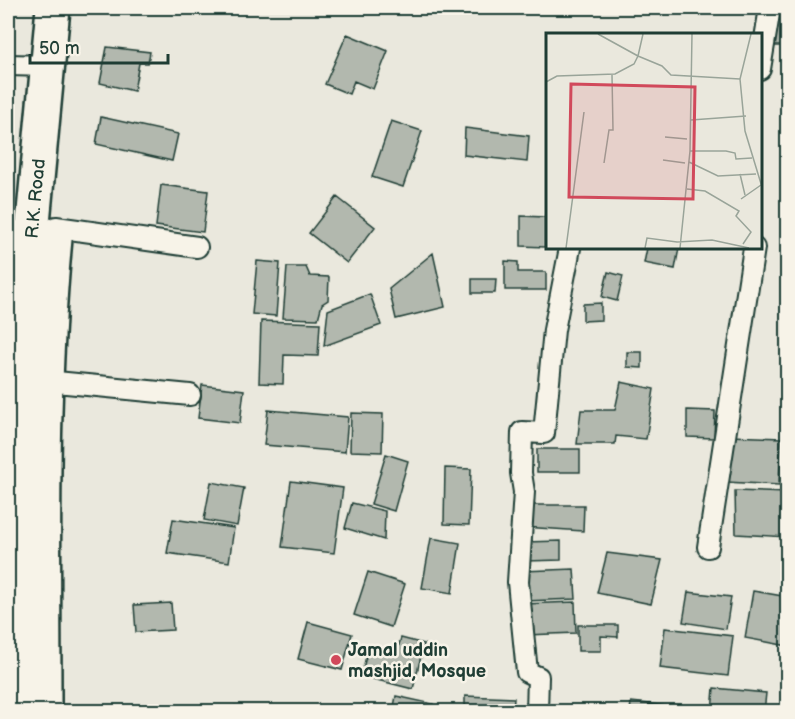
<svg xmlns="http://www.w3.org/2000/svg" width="795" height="719" viewBox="0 0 795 719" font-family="'Balsamiq Sans',sans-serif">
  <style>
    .building { fill: #b2b8ae; stroke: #1f3d34; stroke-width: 1.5 }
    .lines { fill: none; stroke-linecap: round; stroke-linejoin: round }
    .minor-casing { stroke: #1f3d34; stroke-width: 24 }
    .trunk-casing { stroke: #1f3d34; stroke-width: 38 }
    .minor { stroke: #f7f3e8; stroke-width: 20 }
    .trunk { stroke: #f7f3e8; stroke-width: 33 }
    .poi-dot { fill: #d1495b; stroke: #f7f3e8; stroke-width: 2 }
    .labels { text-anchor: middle; stroke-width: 5; stroke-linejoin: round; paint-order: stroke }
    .street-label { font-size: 18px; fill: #1f3d34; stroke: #f7f3e8 }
    .poi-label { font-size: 18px; font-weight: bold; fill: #1f3d34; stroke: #f7f3e8; text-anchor: start }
    .inset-road { fill: none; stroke: #99a499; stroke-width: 1.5 }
    .view { fill: #d1495b; fill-opacity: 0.15; stroke: #d1495b; stroke-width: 3 }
    .inset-edge { fill: none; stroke: #1f3d34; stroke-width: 3 }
  </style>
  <rect width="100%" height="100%" fill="#eae8dd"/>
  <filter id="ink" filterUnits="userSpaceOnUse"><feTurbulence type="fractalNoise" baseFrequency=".0167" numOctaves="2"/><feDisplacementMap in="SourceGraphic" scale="12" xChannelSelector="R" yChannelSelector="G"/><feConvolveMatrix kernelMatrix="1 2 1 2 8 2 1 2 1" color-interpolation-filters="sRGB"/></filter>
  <g filter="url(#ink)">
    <path class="building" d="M788 20V46H772V21Z
      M347 34 388 51 373 89 354 81 349 94 325 84Z
      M107 47 150 52 148 63H139L134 91 100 83Z
      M101 117 178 134 172 161 96 144Z
      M391 121 422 131 403 187 372 177Z
      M465 128 529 136 527 162 464 155Z
      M161 185 208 191 203 232 156 226Z
      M337 197 375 227 347 263 309 233Z
      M521 216 545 217V247L521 246Z
      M647 248H679L675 269 644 263Z
      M433 253 445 307 396 319 389 289Z
      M257 261 280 263 276 316 252 314Z
      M505 261 518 262V272H546V290H505Z
      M287 267H306L310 276 329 277 328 300 322 304 318 319 283 318Z
      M608 272 623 276 617 301 602 297Z
      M472 279H496L495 293H472Z
      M370 294 381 325 324 346 328 310Z
      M601 303V320L583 321V304Z
      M261 321 320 323 318 356 284 355 283 384 259 383Z
      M627 352H642V368L627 367Z
      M621 382 654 389 646 439 616 436 615 444H577L581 410H615Z
      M202 385 244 390 240 423 198 418Z
      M268 410 348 417 345 452 264 445Z
      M687 410 715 411 714 438 687 437Z
      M351 413 383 414 382 452 350 451Z
      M729 436 781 438 779 485 726 482Z
      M537 449H580V472H537Z
      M386 454 408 461 394 511 371 504Z
      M445 468 471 469 469 525 444 524Z
      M291 481 343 488 334 553 282 547Z
      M211 482 244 488 237 526 204 520Z
      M735 491 788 493 787 537 736 534Z
      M352 503 385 511 384 540 345 528Z
      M524 505H584L583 531 524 527Z
      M173 519 234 528 229 562 167 553Z
      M431 538 460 543 452 593 422 588Z
      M561 541V560L526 561 525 542Z
      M607 553 662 560 651 604 597 593Z
      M574 569 576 599 524 601 523 571Z
      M368 572 405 584 391 627 354 615Z
      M753 591 788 597V646L745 638Z
      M688 592 731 597 726 629 683 622Z
      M575 602 576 633 526 635 524 604Z
      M171 603 173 630 136 632 134 605Z
      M308 622 352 634 342 670 298 659Z
      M578 625H618V637L601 636V651H578Z
      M665 628 733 636 728 676 660 668Z
      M401 638 424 644 413 689 361 676 369 645 397 651Z
      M714 688 766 693 764 712H712Z
      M396 696 433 704 432 712H393Z
      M465 696 514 698 513 712H465Z
      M631 702 668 706V712H630Z
      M235 706 257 712H233Z"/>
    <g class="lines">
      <defs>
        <path id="minor" d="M8 65 48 66
          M760 69 770 8
          M56 227 197 247
          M8 229 33 237
          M46 381 190 395
          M708 547 754 248
          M537 712 538 677 527 672 518 582 524 492 521 473 522 432 544 433 554 330 570 248"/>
        <g id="trunk">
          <path id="s1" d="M21 712 25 308 53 8"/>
          <path d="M44 712C44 554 40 396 55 239"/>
        </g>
      </defs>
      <use href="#minor" class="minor-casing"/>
      <use href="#trunk" class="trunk-casing"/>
      <use href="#minor" class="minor"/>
      <use href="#trunk" class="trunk"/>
    </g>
  </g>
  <circle class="poi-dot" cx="336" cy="660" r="6"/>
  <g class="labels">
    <g class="street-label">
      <text dy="6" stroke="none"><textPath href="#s1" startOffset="514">R.K. Road</textPath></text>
    </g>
    <g class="poi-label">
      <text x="348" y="656">Jamal uddin<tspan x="348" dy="21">mashjid, Mosque</tspan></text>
    </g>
  </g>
  <g transform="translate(546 33)">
    <rect width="216" height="216" fill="#eae8dd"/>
    <path class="inset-road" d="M52 1 92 23 97 1M205 1 194 46 199 98 216 154M0 49 11 43 69 41 88 31 92 23 116 33 125 42 194 46M145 87 200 83M119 104 141 106M144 118H180L189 120 190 126 206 125M117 127 139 130M143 129 172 143 210 141M58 130 63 97H67L66 42M194 141 199 162M141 156 159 158 193 178 190 183 205 199 197 211M195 166 215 152M20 215 38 79M99 215 101 205 131 209 166 207 203 215M134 215 144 118 146 1"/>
    <path class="view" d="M25 51 149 54 147 166 23 164Z"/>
    <rect width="216" height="216" class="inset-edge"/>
  </g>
  <rect width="795" height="719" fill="none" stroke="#f7f3e8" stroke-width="30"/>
  <rect x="15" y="15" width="765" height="689" fill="none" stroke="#1f3d34" stroke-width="2" filter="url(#ink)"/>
  <path d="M30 54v9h138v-9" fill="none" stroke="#1f3d34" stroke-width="3"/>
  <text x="39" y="54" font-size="18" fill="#1f3d34" stroke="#f7f3e8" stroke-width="4.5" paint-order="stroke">50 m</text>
</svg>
